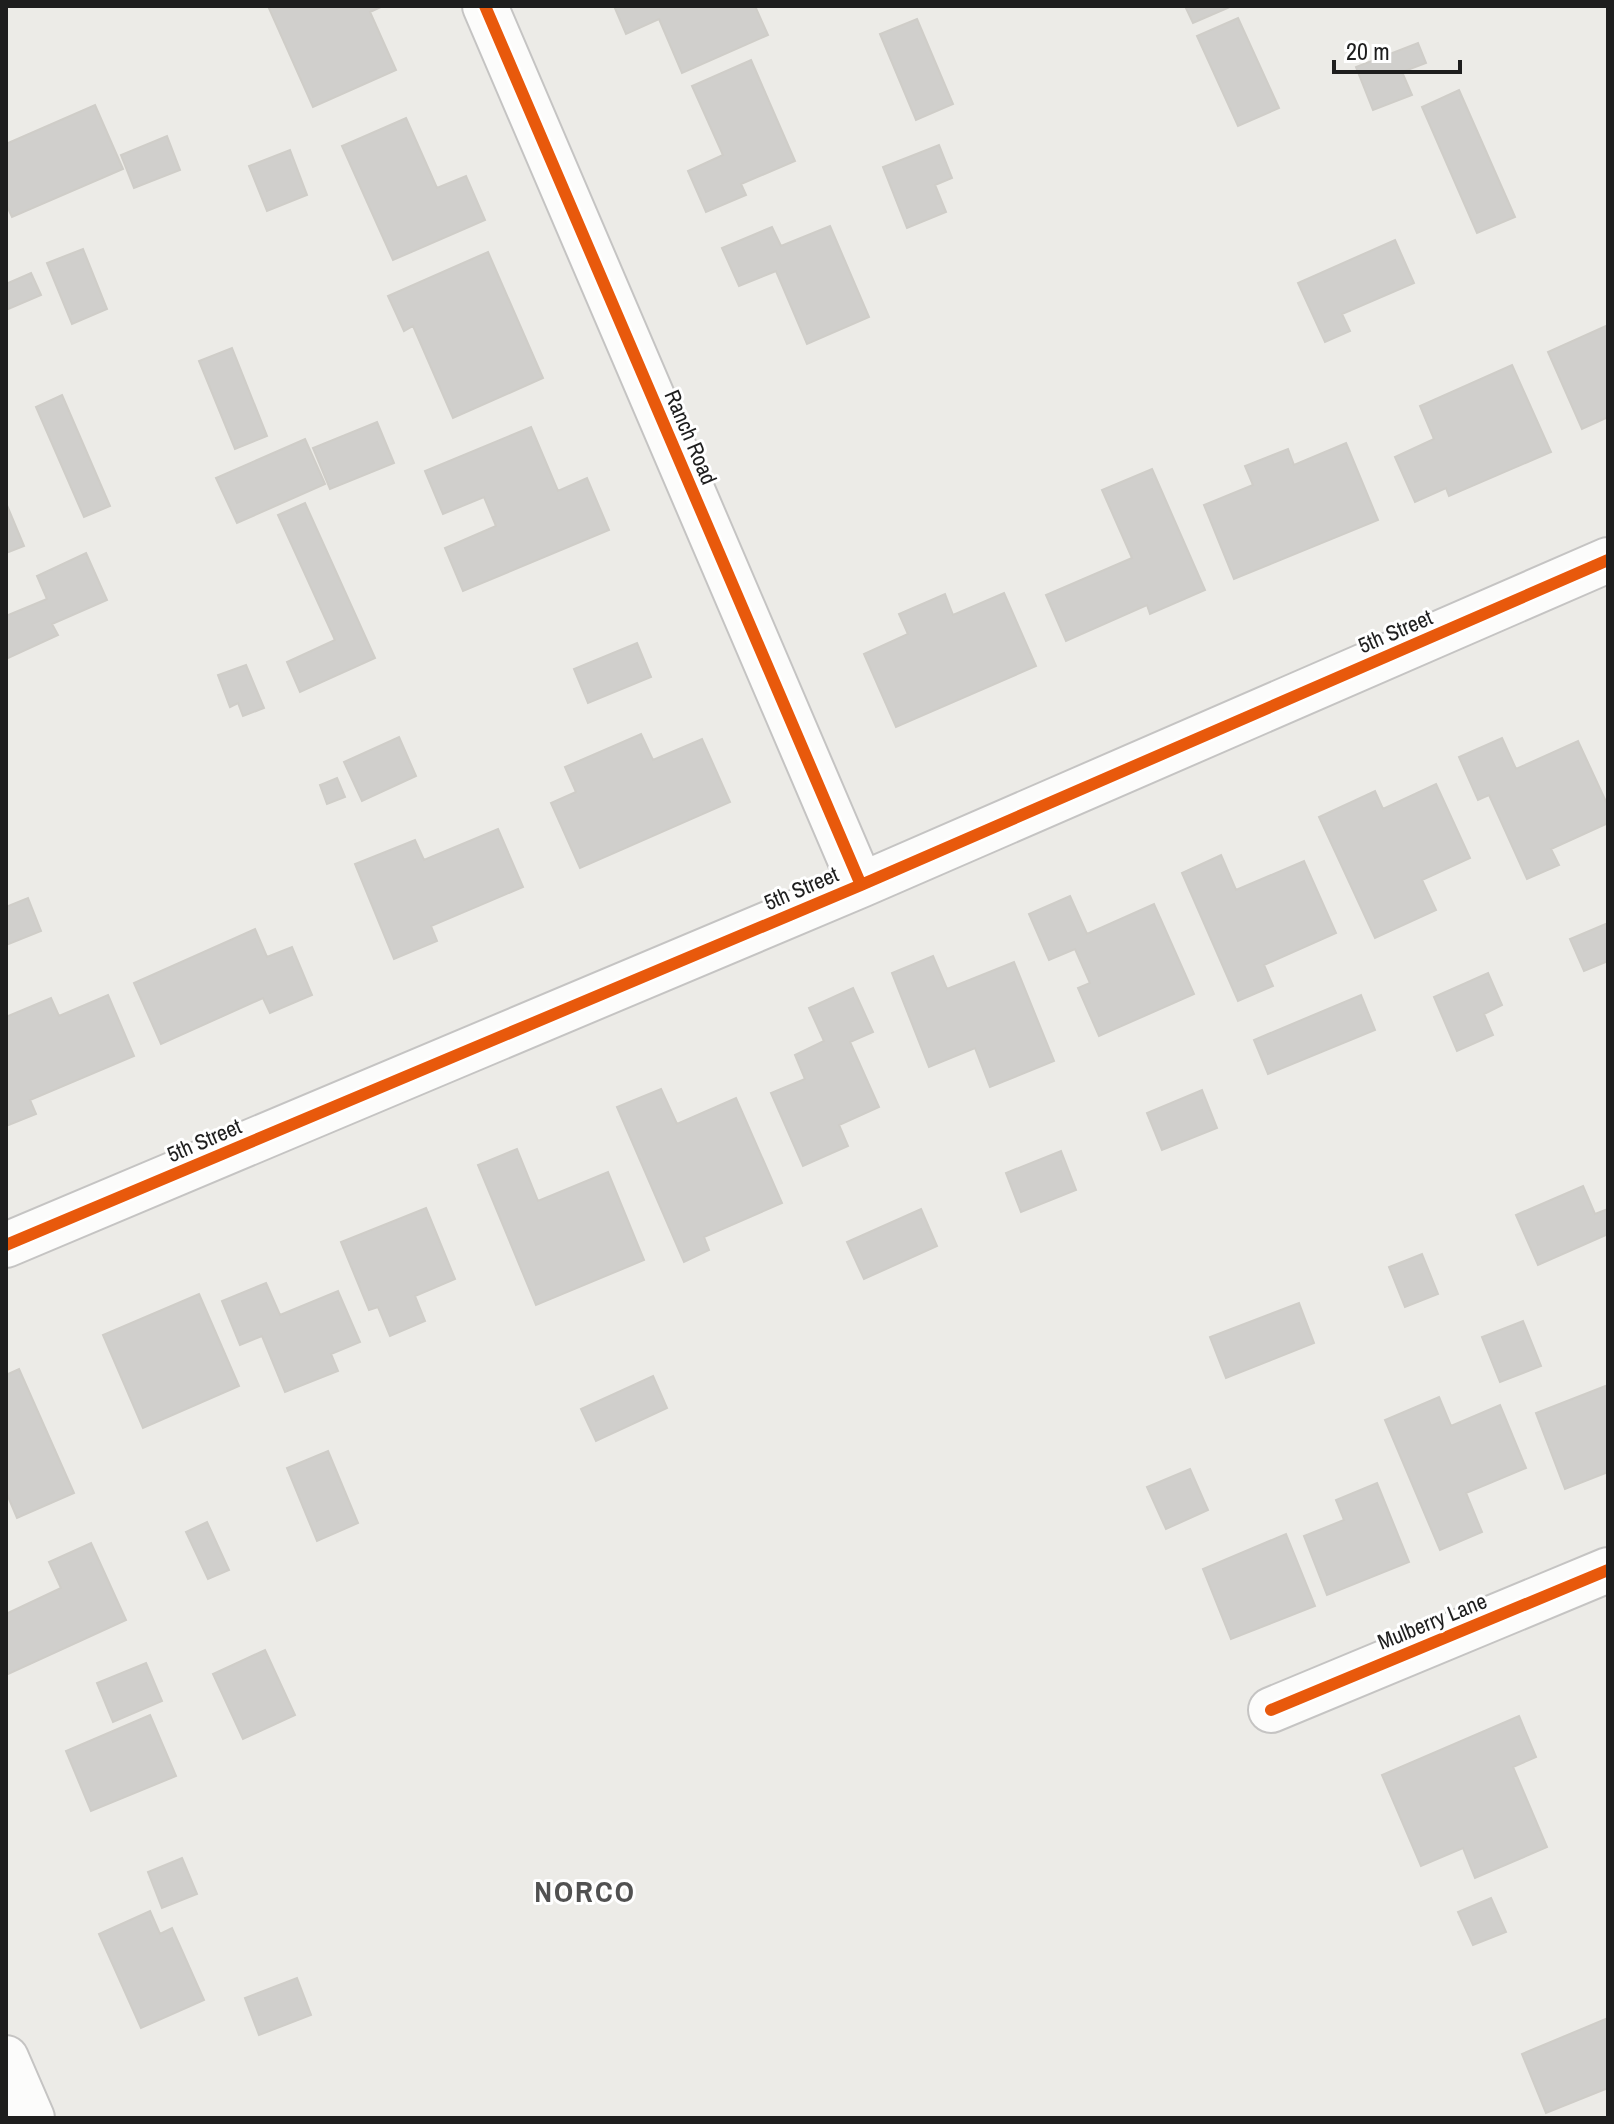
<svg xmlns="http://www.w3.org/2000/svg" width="1614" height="2124" viewBox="0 0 1614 2124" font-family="'Archivo Narrow',sans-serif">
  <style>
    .building { fill: #d0cfcc; stroke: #cfcdc8; stroke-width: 2 }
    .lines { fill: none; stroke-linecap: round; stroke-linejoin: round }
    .minor-casing { stroke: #c5c4c3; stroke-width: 48 }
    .minor { stroke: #fcfcfb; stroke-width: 44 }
    .cycleway-casing { stroke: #fff; stroke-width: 17 }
    .cycleway { stroke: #e8590c; stroke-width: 12 }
    .labels { text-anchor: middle; stroke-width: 6; stroke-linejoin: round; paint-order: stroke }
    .street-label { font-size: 22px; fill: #1e1e1e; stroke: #fff }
    .district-label { font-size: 30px; font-weight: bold; letter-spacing: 2px; fill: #515151; stroke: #fff }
  </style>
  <rect width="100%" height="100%" fill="#ecebe7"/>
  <path class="building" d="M268 6H380L381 7 370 12 396 70 313 107Z
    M614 6H755L768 35 682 73 659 19 626 34Z
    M1185 6H1232L1193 23Z
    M1238 18 1279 108 1238 126 1197 36Z
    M917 19 953 104 916 120 880 34Z
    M1418 43 1426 63 1402 72 1412 95 1373 110 1356 67Z
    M751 60 795 161 741 184 746 195 706 212 688 171 723 155 692 86Z
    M1459 90 1515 217 1477 233 1422 107Z
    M95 105 123 169 12 217 6 204V144Z
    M406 118 437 188 466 176 485 220 393 260 342 146Z
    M167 136 180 170 134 188 121 155Z
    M939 145 952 178 935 185 946 212 907 228 883 167Z
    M290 150 307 195 267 211 249 166Z
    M830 226 869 317 807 344 776 271 739 286 722 248 772 227 781 246Z
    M1395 240 1414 283 1342 314 1350 331 1325 342 1298 283Z
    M83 249 107 309 72 324 47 263Z
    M488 252 543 378 453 418 413 326 404 331 388 296Z
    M31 273 41 295 6 310V284Z
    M1608 325V417L1582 429 1548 352Z
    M232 348 267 436 235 449 199 361Z
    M1512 365 1551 452 1449 496 1446 488 1415 502 1395 457 1434 439 1420 406Z
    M62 395 110 506 84 517 36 407Z
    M377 422 394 463 330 489 313 448Z
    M531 427 558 491 587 478 609 530 463 591 445 548 496 526 484 497 443 514 425 471Z
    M305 439 325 484 237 523 216 478Z
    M1346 443 1378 520 1234 579 1204 505 1253 485 1245 466 1288 449 1294 465Z
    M1152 469 1205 590 1150 614 1147 605 1066 641 1046 595 1132 558 1102 490Z
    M6 503 24 546 6 553Z
    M305 503 375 658 300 692 287 662 335 640 278 515Z
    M86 553 107 600 52 624 58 635 6 659V616L47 599 37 576Z
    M1004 593 1036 666 896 727 864 654 908 634 899 614 945 594 953 615Z
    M637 643 651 677 588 703 574 669Z
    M246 665 264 708 243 716 238 703 230 707 218 675Z
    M641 734 653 760 702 739 730 802 580 868 551 803 576 792 565 767Z
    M399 737 416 776 362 801 344 762Z
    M1502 738 1516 769 1578 741 1608 806V823L1551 849 1559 865 1527 879 1489 795 1478 800 1459 757Z
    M337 778 345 797 327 804 320 785Z
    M1436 784 1470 858 1422 880 1436 910 1375 938 1319 817 1375 791 1383 809Z
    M498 829 523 887 431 926 437 941 394 959 355 864 415 840 424 860Z
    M1221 855 1236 890 1304 861 1336 933 1264 965 1273 986 1238 1001 1182 873Z
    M1070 896 1087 934 1154 904 1194 994 1099 1036 1078 988 1090 983 1075 949 1049 960 1029 914Z
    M28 898 41 931 6 945V907Z
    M1608 923V961L1584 971 1570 939Z
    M255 929 267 957 292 947 312 995 270 1013 263 998 161 1044 134 983Z
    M933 956 947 989 1014 962 1054 1061 990 1087 975 1048 929 1067 892 973Z
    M1488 973 1502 1005 1484 1014 1493 1035 1457 1051 1434 997Z
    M853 988 873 1032 850 1042 879 1107 839 1125 848 1146 803 1166 771 1093 805 1079 795 1055 824 1041 809 1008Z
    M108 995 134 1056 30 1100 36 1114 6 1126V1017L51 998 59 1016Z
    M1361 995 1375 1030 1268 1074 1254 1040Z
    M661 1089 677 1124 736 1098 782 1203 704 1237 709 1250 684 1262 617 1107Z
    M1202 1090 1217 1128 1162 1150 1147 1113Z
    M517 1149 538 1201 608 1172 644 1260 536 1305 478 1165Z
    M1061 1151 1076 1190 1021 1212 1006 1173Z
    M1583 1186 1595 1214 1608 1209V1234L1538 1265 1516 1215Z
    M426 1208 455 1279 415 1296 425 1321 390 1336 378 1307 369 1310 341 1242Z
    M921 1209 937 1246 864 1279 847 1242Z
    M1422 1254 1438 1294 1405 1307 1389 1267Z
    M266 1283 280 1315 338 1291 360 1342 331 1354 338 1371 285 1392 262 1336 240 1345 222 1301Z
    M199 1294 239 1386 143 1428 103 1335Z
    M1299 1303 1314 1343 1226 1378 1210 1337Z
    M1523 1321 1541 1366 1500 1382 1482 1337Z
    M19 1369 74 1493 17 1518 6 1492V1375Z
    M653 1376 667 1408 596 1441 581 1409Z
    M1608 1385V1472L1565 1489 1536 1413Z
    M1439 1397 1451 1426 1500 1405 1526 1468 1466 1493 1482 1532 1440 1550 1385 1420Z
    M328 1451 358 1523 317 1541 287 1468Z
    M1190 1469 1208 1510 1166 1529 1147 1487Z
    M1377 1483 1409 1562 1327 1595 1304 1536 1344 1520 1336 1500Z
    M207 1522 229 1570 208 1579 186 1532Z
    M1286 1534 1315 1606 1231 1639 1203 1569Z
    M91 1543 126 1620 6 1675V1614L61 1588 49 1562Z
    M265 1650 295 1715 243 1739 213 1674Z
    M146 1663 162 1701 113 1722 97 1683Z
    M150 1715 176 1776 91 1811 66 1751Z
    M1519 1716 1536 1757 1513 1767 1547 1847 1475 1878 1463 1848 1421 1866 1382 1775Z
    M182 1858 197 1894 162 1908 148 1872Z
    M1491 1898 1506 1932 1473 1945 1458 1912Z
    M150 1911 160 1934 172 1928 204 2000 141 2028 99 1934Z
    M297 1978 311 2015 259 2035 245 1998Z
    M1608 2018V2088L1546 2113 1522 2054Z"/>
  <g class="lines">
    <defs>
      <path id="minor" d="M485 6 861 885
        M6 1245 861 885 1608 560
        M1271 1710 1608 1570
        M6 2058 32 2118"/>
    </defs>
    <use href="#minor" class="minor-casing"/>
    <use href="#minor" class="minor"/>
    <defs>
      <path id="cycleway" d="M485 6 861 885
        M6 1245 861 885 1608 560
        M1271 1710 1608 1570"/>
    </defs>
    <use href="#cycleway" class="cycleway-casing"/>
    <use href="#cycleway" class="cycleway"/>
  </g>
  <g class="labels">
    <g class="street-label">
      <text transform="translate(691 437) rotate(67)" y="8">Ranch Road</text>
      <text transform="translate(1395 631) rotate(-23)" y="8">5th Street</text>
      <text transform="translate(801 888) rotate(-23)" y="8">5th Street</text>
      <text transform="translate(204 1140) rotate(-23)" y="8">5th Street</text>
      <text transform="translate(1432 1621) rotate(-22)" y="8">Mulberry Lane</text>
    </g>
    <g class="district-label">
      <text x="585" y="1902">NORCO</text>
    </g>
  </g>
  <rect width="1614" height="2124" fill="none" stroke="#1e1e1e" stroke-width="16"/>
  <path d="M1334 60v12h126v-12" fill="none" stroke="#1e1e1e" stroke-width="4"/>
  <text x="1346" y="60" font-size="24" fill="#1e1e1e" stroke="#ffffff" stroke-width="6" paint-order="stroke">20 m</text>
</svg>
